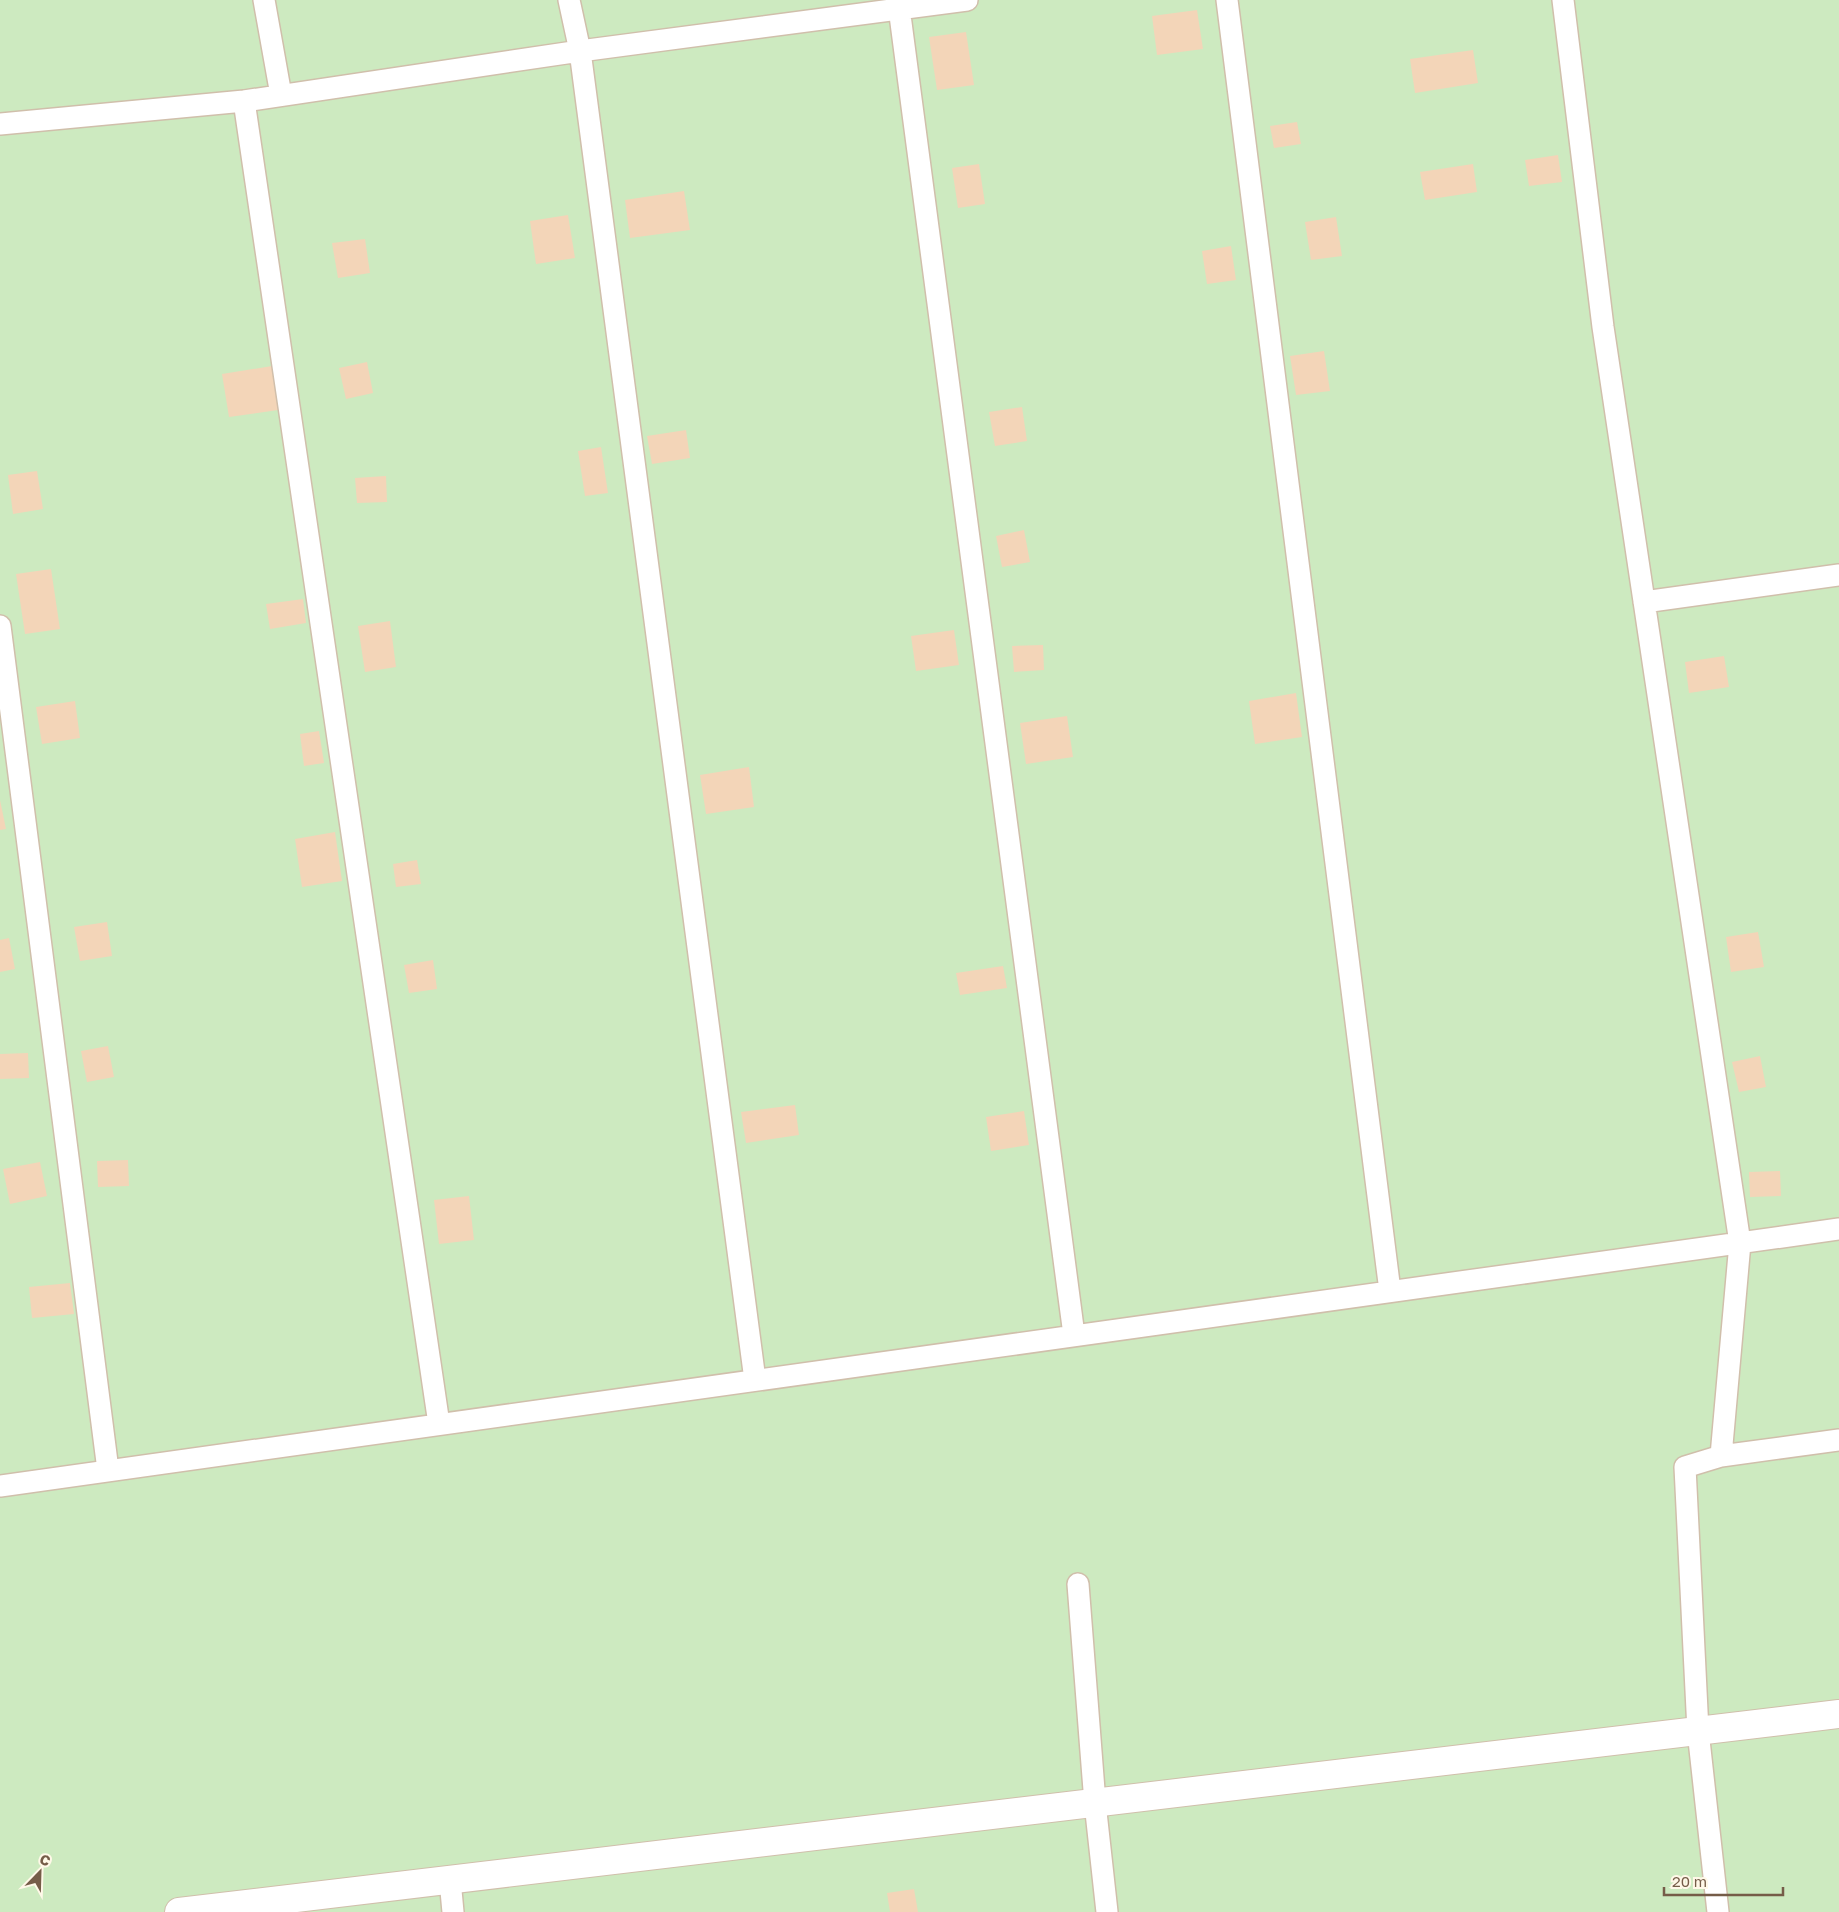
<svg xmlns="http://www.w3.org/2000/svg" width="1839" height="1912" viewBox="0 0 1839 1912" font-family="'Golos Text',sans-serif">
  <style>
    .green { fill: #cdeac0 }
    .building { fill: #f3d5b8 }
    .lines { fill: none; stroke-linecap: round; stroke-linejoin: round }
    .lane-casing { stroke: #d0bfab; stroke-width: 24 }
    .street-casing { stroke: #d0bfab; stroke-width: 30 }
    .lane { stroke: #fff; stroke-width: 21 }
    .street { stroke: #fff; stroke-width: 28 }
  </style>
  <rect width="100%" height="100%" fill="#fdf5e2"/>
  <path class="green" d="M0 0H1839V1912H0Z"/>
  <path class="building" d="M1197 10 1203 49 1157 55 1152 16Z
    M966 32 974 85 937 90 929 37Z
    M1473 50 1478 83 1415 93 1410 59Z
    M1297 122 1301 144 1274 148 1270 126Z
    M1558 155 1562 182 1529 186 1525 160Z
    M979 164 985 204 958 208 952 168Z
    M1473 164 1477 192 1425 200 1420 172Z
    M684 191 690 230 630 238 625 200Z
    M568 215 575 258 536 264 530 221Z
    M1336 217 1342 256 1311 260 1305 222Z
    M365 239 370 273 338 278 332 243Z
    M1231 246 1236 280 1207 284 1202 251Z
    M1324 351 1330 391 1296 395 1290 356Z
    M367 362 373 393 346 399 339 368Z
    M272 366 278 410 229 417 222 374Z
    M1022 407 1027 441 995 446 989 412Z
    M686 430 690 458 652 464 647 436Z
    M601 447 608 493 585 496 578 451Z
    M37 471 43 509 13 514 8 475Z
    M386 476 387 502 357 503 355 478Z
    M1024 530 1030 562 1002 567 996 536Z
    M51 569 60 629 25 634 16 574Z
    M303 599 306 623 270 629 266 604Z
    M390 621 396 667 365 672 358 626Z
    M954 630 959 665 916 671 911 636Z
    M1043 645 1044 670 1014 672 1012 646Z
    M1724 656 1729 687 1689 693 1685 662Z
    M1296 693 1302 737 1255 744 1249 701Z
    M75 701 80 738 42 744 36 707Z
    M1067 716 1073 757 1026 764 1020 723Z
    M319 731 324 763 304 766 300 734Z
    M749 767 754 807 706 814 700 775Z
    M0 800 6 829 0 830Z
    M335 832 342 881 302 887 295 839Z
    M417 860 421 884 396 887 393 864Z
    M107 922 112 956 80 961 74 927Z
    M1758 932 1764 967 1731 972 1726 937Z
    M9 938 15 969 0 972V940Z
    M433 960 437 989 409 993 404 965Z
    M1003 966 1007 988 960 995 956 973Z
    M108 1046 114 1077 87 1082 81 1051Z
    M28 1053 29 1078 0 1079V1054Z
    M1760 1056 1766 1087 1739 1092 1732 1062Z
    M795 1105 799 1135 746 1143 741 1112Z
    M1024 1111 1029 1145 991 1151 986 1117Z
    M128 1160 129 1186 98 1187 97 1161Z
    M40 1162 47 1196 10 1204 3 1169Z
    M1780 1171 1781 1196 1750 1197 1749 1172Z
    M469 1196 474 1240 439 1244 434 1200Z
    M70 1283 74 1314 32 1318 29 1287Z
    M914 1889 918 1912H890L887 1893Z"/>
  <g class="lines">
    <defs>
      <path id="lane" d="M264 0 281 95
        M569 0 580 51 755 1380
        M898 0 1074 1335
        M1227 0 1390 1291
        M1563 0 1603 327 1740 1243 1721 1456 1685 1467 1698 1731 1718 1912
        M244 101 439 1424
        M0 124 244 101 580 51 967 0
        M1644 602 1839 575
        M0 626 108 1470
        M1721 1456 1839 1440
        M0 1486 1839 1229
        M1078 1584 1095 1803 1107 1912
        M450 1880 453 1912"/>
      <path id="street" d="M179 1912 1839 1714"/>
    </defs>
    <use href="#lane" class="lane-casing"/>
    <use href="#street" class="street-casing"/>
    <use href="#lane" class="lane"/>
    <use href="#street" class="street"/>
  </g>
  <g transform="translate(40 1872) rotate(23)" stroke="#fff8e8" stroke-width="4" paint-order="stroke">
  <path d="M0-4L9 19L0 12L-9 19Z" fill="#755c48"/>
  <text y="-8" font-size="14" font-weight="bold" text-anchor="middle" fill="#755c48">С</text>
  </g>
  <path d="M1664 1887v8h119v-8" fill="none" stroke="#755c48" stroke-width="2.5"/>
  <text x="1672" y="1887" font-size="15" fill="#755c48" stroke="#fff8e8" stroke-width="4" paint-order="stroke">20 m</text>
</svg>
